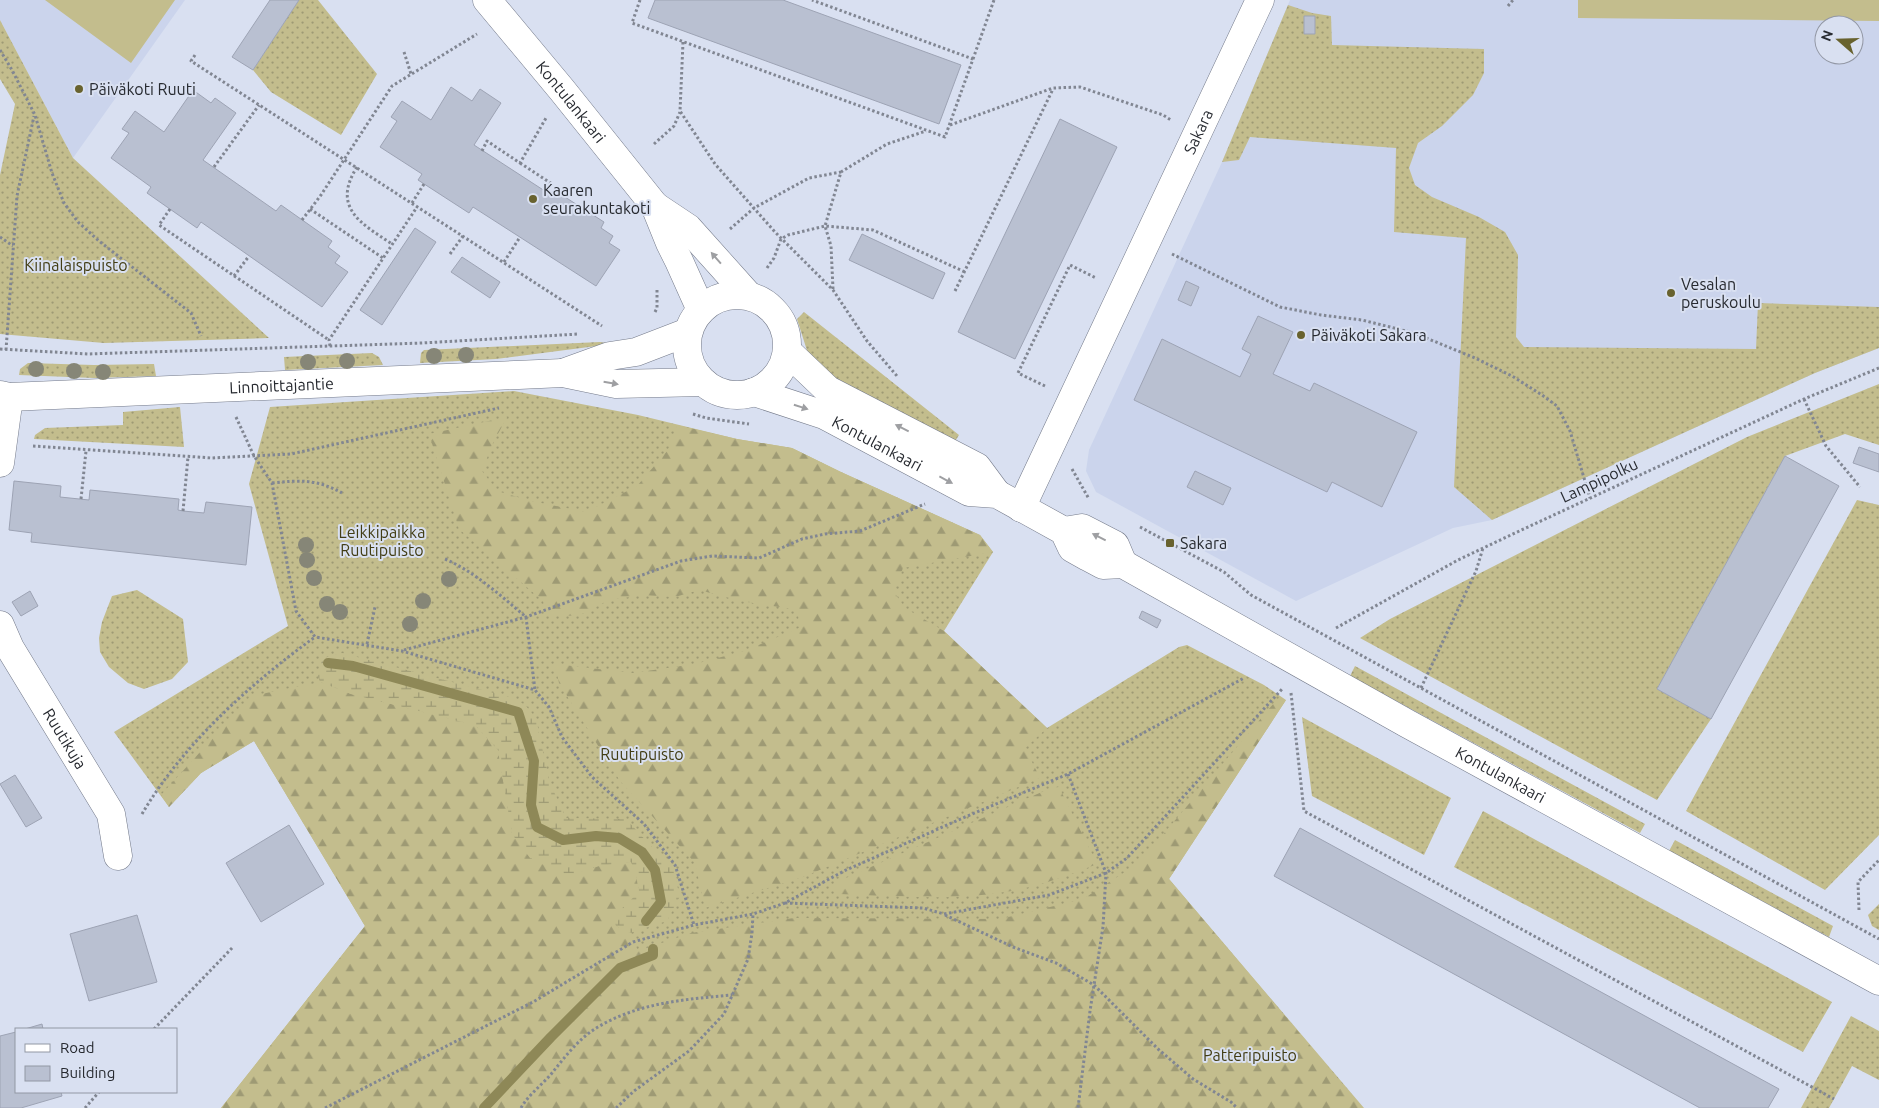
<svg xmlns="http://www.w3.org/2000/svg" width="1879" height="1108" viewBox="0 0 1879 1108" font-family="Ubuntu,sans-serif">
  <style>
    .built { fill: #cbd4ec; fill-rule: evenodd }
    .grass { fill: url(#grass-dots) }
    .forest { fill: url(#forest-firs) }
    .wetland { fill: url(#wetland-marsh) }
    .pitch { fill: #c3bd8d }
    .lines { fill: none; stroke-linecap: round; stroke-linejoin: round }
    .stream { stroke: #8e8857; stroke-width: 10 }
    .building { fill: #b9c0d1; stroke: #9da3b4 }
    .street-casing { stroke: #747a8a; stroke-width: 29 }
    .secondary-casing { stroke: #747a8a; stroke-width: 29 }
    .path { stroke: #818692; stroke-width: 3; stroke-dasharray: 2.5 2.5; stroke-linecap: butt }
    .street { stroke: #fff; stroke-width: 28 }
    .secondary { stroke: #fff; stroke-width: 28 }
    .tree { fill: #868677 }
    .oneway { fill: #9e9fa2 }
    .poi-dot { fill: #68622e; stroke: #d9e0f1; stroke-width: 2 }
    .labels { text-anchor: middle; stroke-width: 4; stroke-linejoin: round; paint-order: stroke }
    .poi-label { font-size: 16px; fill: #272a30; stroke: #d9e0f1; text-anchor: start }
    .street-label { font-size: 16px; fill: #272a30; stroke: #d9e0f1 }
    .park-label { font-size: 16px; fill: #423d14; stroke: #d9e0f1 }
  </style>
  <defs>
    <pattern id="grass-dots" width="8" height="8" patternUnits="userSpaceOnUse" patternTransform="scale(1.25)"><rect width="8" height="8" fill="#c3bd8d"/><path d="M2 2h.1M6 6h.1" fill="none" stroke="#9e9a74" stroke-width="1.8" stroke-linecap="round"/></pattern>
    <pattern id="forest-firs" width="22" height="20" patternUnits="userSpaceOnUse" patternTransform="scale(1.25)"><rect width="22" height="20" fill="#c3bd8d"/><path d="M5 1l3.5 6h-7zM16 11l3.5 6h-7z" fill="#9e9a74"/></pattern>
    <pattern id="wetland-marsh" width="20" height="14" patternUnits="userSpaceOnUse" patternTransform="scale(1.25)"><rect width="20" height="14" fill="#c3bd8d"/><path d="M1 5h8M5 5V1M11 12h8M15 12V8" fill="none" stroke="#9e9a74"/></pattern>
  </defs>
  <rect width="100%" height="100%" fill="#d9e0f1"/>
  <path class="built" d="M0 0H185L73 158 0 20Z
    M1290 0H1879V348L1815 373 1492 520 1453 528 1296 601 1096 492 1086 471 1089 450 1222 162ZM1824 25H1854V55H1824Z"/>
  <path class="grass" d="M299 0H318L377 74 341 135 271 92 253 70Z
    M1288 5 1312 13 1331 16 1332 45 1484 49V73L1473 95 1442 126 1418 143 1409 168 1415 185 1432 197 1479 217 1505 232 1518 255 1516 337 1524 347 1756 349 1758 303 1879 307V348L1815 373 1492 520 1454 487 1466 238 1394 232 1396 148 1250 137 1239 160 1222 162Z
    M0 20 73 158 269 338 104 343 0 334V175L15 104 0 79Z
    M804 312 959 435 954 443 840 389 810 360 797 319Z
    M600 342 612 344 496 359 420 363 421 353 424 350Z
    M372 353 379 357 383 365 285 370 284 357Z
    M28 363 94 365 154 364 156 376 94 378 19 375 20 369Z
    M1879 384V445L1845 434 1785 456 1657 689 1711 719 1657 800 1360 638 1390 619 1747 437Z
    M514 391 638 415 737 439 792 448 841 472 980 535 993 552 944 631 1047 728 1179 647 1187 645 1264 685 1286 700 1169 879 1364 1108H221L365 926 254 741 201 773 169 807 114 732 288 626 249 484 270 407Z
    M180 407 184 447 34 439 35 435 45 428 123 425V412Z
    M1857 500 1879 505V835L1825 890 1686 811Z
    M137 590 183 619 188 662 172 679 144 689 128 683 109 667 100 652 99 638 102 622 112 596Z
    M1355 666 1645 824 1640 833 1350 676Z
    M1302 717 1451 798 1424 855 1312 796Z
    M1483 811 1832 1002 1803 1052 1454 867Z
    M1675 840 1833 926 1829 937 1669 851Z
    M1879 904V930L1872 926 1868 915Z
    M1851 1016 1879 1031V1080L1852 1066 1829 1108H1801Z"/>
  <path class="forest" d="M507 417 492 445 482 471 497 491 531 501 586 512 637 486 668 450 677 425 737 439 792 448 841 472 980 535 993 552 903 568 894 592 905 608 944 631 1047 728 1025 748 1040 778 803 877 705 908 695 863 620 781 559 683 555 664 633 673 695 664 744 651 799 628 798 610 741 601 699 590 675 597 643 595 609 600 578 616 547 615 543 601 459 529 429 434Z
    M320 682 351 694 475 725 498 750 512 834 566 876 599 866 632 861 636 873 639 892 616 926 630 933 638 951 691 933 794 918 1000 919 1083 899 1139 863 1274 703 1286 700 1169 879 1363 1108H221L365 926 254 741 201 773 169 807 161 795 251 696Z
    M1059 787 1097 864C1067 876 1037 887 1005 892 952 901 894 896 840 894L833 891 839 881 1051 788Z"/>
  <path class="wetland" d="M342 653 513 698 525 705 536 718 549 781 566 818 626 819 673 870 680 896 667 921 630 933 616 926 613 917 639 892 636 873 631 862 599 866 566 876 530 858 512 834 498 750 475 725 351 694 320 682 318 676 324 658Z"/>
  <path class="pitch" d="M45 0H175L131 63Z
    M1578 0H1879V21L1578 18Z"/>
  <g class="lines">
    <path class="stream" d="M328 663 353 666 518 712 534 761 531 805 537 827 563 840 596 836 619 838 642 852 655 870 661 902 646 921
      M484 1108 551 1037 620 968 653 955V949"/>
  </g>
  <path class="building" d="M270 0H299L253 70 232 57Z
    M655 0H783L961 65 939 124 648 18Z
    M1304 16H1315V34H1304Z
    M451 87 472 101 480 89 501 103 474 145 551 195 554 190 604 222 601 228 613 236 609 243 620 250 596 286 473 207 469 213 418 180 422 174 380 147 397 121 391 117 402 101 431 120Z
    M193 90 211 103 215 98 236 113 203 160 276 211 281 205 332 241 328 247 340 256 335 263 348 272 322 307 201 222 197 228 147 193 151 187 111 158 129 133 122 129 135 111 164 132Z
    M1060 119 1117 147 1015 359 958 332Z
    M415 228 436 242 382 325 360 310Z
    M862 234 945 273 933 299 849 260Z
    M462 257 500 282 490 298 451 272Z
    M1186 281 1199 287 1191 306 1178 300Z
    M1258 316 1293 332 1273 374 1310 391 1314 383 1417 432 1382 507 1332 482 1327 492 1134 400 1162 339 1240 377 1251 354 1242 349Z
    M1859 447 1879 454V472L1853 463Z
    M1785 456 1839 486 1711 719 1657 689Z
    M1195 471 1231 488 1223 505 1187 487Z
    M14 481 61 486 60 497 89 500 90 490 179 499 178 510 183 511 204 513 206 502 252 507 246 565 31 542 32 533 9 530Z
    M30 591 38 606 21 616 12 602Z
    M1142 611 1161 620 1157 628 1139 618Z
    M15 775 42 818 26 827 0 784Z
    M289 825 324 884 261 922 226 863Z
    M1300 828 1779 1089 1768 1108H1700L1274 876Z
    M137 915 157 982 89 1001 70 934Z
    M42 1024 43 1029H25Z
    M16 1032V1092H61L62 1096 21 1108H0V1036Z"/>
  <g class="lines">
    <defs>
      <g id="street">
        <path d="M563 373 610 356 636 352 688 332"/>
        <path id="s1" d="M0 395 9 397 563 373 616 384 703 382"/>
        <path d="M0 463 9 397"/>
        <path id="s2" d="M1021 508 1260 0"/>
        <path id="s3" d="M0 625 10 648 111 814 118 856"/>
      </g>
      <g id="secondary">
        <path id="s4" d="M487 0 562 90 655 206 670 243 679 261 701 310"/>
        <path d="M655 206 688 228 748 295"/>
        <circle cx="737" cy="345" r="50"/>
        <path d="M787 351 828 390 977 467 997 494"/>
        <path id="s5" d="M754 392 824 415 969 492 997 494 1064 531 1072 548 1088 557 1103 565 1123 564 1408 724 1879 981"/>
        <path d="M1064 531 1082 528 1115 545 1123 564"/>
      </g>
    </defs>
    <use href="#street" class="street-casing"/>
    <use href="#secondary" class="secondary-casing"/>
    <path class="path" d="M640 0 632 23 945 137 973 59 812 0
      M1508 6 1513 0
      M683 42 680 111 715 164 775 232 833 290 867 341 897 376
      M0 50 12 70 35 115 52 173 64 203 78 222 99 241 191 313 201 336
      M404 52 411 74
      M195 55 191 61 602 326
      M973 59 994 0
      M950 125 1053 88 1080 87 1163 115 1171 120
      M654 144 674 126 680 112
      M482 151 487 141 520 163 546 118
      M520 163 552 184
      M214 167 259 105
      M357 167C331 208 362 224 392 244
      M412 203 424 184
      M170 209 159 225 329 340
      M310 209 383 258
      M302 220 321 195 392 86 477 34
      M730 229 754 208 809 178 841 172
      M0 237 13 246
      M450 254 463 236
      M1172 254 1280 307 1321 315 1362 320 1414 333 1475 358 1512 376 1542 395 1557 406 1570 431 1590 498
      M504 262 520 237
      M767 268 774 258 781 239 788 235 825 226 873 230 965 272
      M234 276 249 256
      M833 289 831 246 825 226 841 172 887 144 926 131
      M955 291 1053 89
      M655 312 657 308V289
      M330 346 329 340 417 207
      M0 349 88 354 422 343 579 334
      M6 350 17 196 34 116
      M1045 386 1018 373 1070 265 1096 278
      M1804 399 1826 446 1860 487
      M693 414 706 418 749 424
      M236 417 254 456 272 483 296 611 315 637 402 651 535 690 549 707 562 737 592 777 644 824 675 865 694 925
      M33 446 212 458 291 454 499 408
      M1072 469 1089 499
      M272 483C299 480 317 479 342 493
      M81 499 86 451
      M183 511 188 457
      M1140 527 1224 572 1251 595 1315 630 1879 939
      M445 559C475 572 501 596 526 617L535 690
      M1336 628 1458 560 1515 533 1804 399 1879 368
      M367 644 375 607
      M404 650 526 617 681 561 712 556 759 558 802 539 825 534 860 531 925 504
      M1421 688 1476 571 1483 548
      M1291 693 1304 811 1834 1099
      M1068 774 1106 873 1103 927 1090 1011 1078 1108
      M142 814C183 744 250 684 315 637
      M785 903 923 908 944 914 1049 895 1106 873 1127 858 1283 688
      M1859 910 1858 882 1879 860
      M945 915 1013 947 1056 963 1094 985 1158 1049 1193 1079 1231 1102 1237 1108
      M154 1029 233 947
      M85 1108 99 1092
      M325 1108 533 1002 633 942 694 925 753 914 785 903 844 871 965 817 1068 774 1244 678
      M521 1108C529 1094 542 1085 552 1073 565 1057 579 1038 598 1027 638 1003 686 999 732 995
      M616 1108 634 1091 689 1051 724 1014 748 959 752 933 753 914"/>
    <use href="#street" class="street"/>
    <use href="#secondary" class="secondary"/>
  </g>
  <g class="tree">
    <circle cx="466" cy="355" r="8"/>
    <circle cx="434" cy="356" r="8"/>
    <circle cx="347" cy="361" r="8"/>
    <circle cx="308" cy="362" r="8"/>
    <circle cx="36" cy="369" r="8"/>
    <circle cx="74" cy="371" r="8"/>
    <circle cx="103" cy="372" r="8"/>
    <circle cx="306" cy="545" r="8"/>
    <circle cx="307" cy="560" r="8"/>
    <circle cx="314" cy="578" r="8"/>
    <circle cx="449" cy="579" r="8"/>
    <circle cx="423" cy="601" r="8"/>
    <circle cx="327" cy="604" r="8"/>
    <circle cx="340" cy="612" r="8"/>
    <circle cx="410" cy="624" r="8"/>
  </g>
  <defs><path id="oneway-solid" d="M-6-.8H1V-3.2L6.5 0L1 3.2V.8H-6Z" transform="scale(1.25)"/></defs>
  <g class="oneway">
    <use href="#oneway-solid" transform="translate(716 258) rotate(-131)"/>
    <use href="#oneway-solid" transform="translate(611 383) rotate(10)"/>
    <use href="#oneway-solid" transform="translate(801 407) rotate(18)"/>
    <use href="#oneway-solid" transform="translate(902 428) rotate(-153)"/>
    <use href="#oneway-solid" transform="translate(946 480) rotate(28)"/>
    <use href="#oneway-solid" transform="translate(1099 537) rotate(-153)"/>
  </g>
  <g class="poi-dot">
    <circle cx="79" cy="89" r="5"/>
    <circle cx="533" cy="199" r="5"/>
    <circle cx="1671" cy="293" r="5"/>
    <circle cx="1301" cy="335" r="5"/>
    <rect x="1165" y="538" width="10" height="10" rx="2.5"/>
  </g>
  <g class="labels">
    <g class="poi-label">
      <text x="89" y="95">Päiväkoti Ruuti</text>
      <text x="543" y="196">Kaaren<tspan x="543" dy="18">seurakuntakoti</tspan></text>
      <text x="1681" y="290">Vesalan<tspan x="1681" dy="18">peruskoulu</tspan></text>
      <text x="1311" y="341">Päiväkoti Sakara</text>
      <text x="1180" y="549">Sakara</text>
    </g>
    <g class="street-label">
      <text dy="6" stroke="none"><textPath href="#s4" startOffset="132">Kontulankaari</textPath></text>
      <text dy="6" stroke="none"><textPath href="#s2" startOffset="416">Sakara</textPath></text>
      <text dy="6" stroke="none"><textPath href="#s1" startOffset="282">Linnoittajantie</textPath></text>
      <text dy="6" stroke="none"><textPath href="#s5" startOffset="134">Kontulankaari</textPath></text>
      <text transform="translate(1599 480) rotate(-25)" y="6">Lampipolku</text>
      <text dy="6" stroke="none"><textPath href="#s3" startOffset="131">Ruutikuja</textPath></text>
      <text dy="6" stroke="none"><textPath href="#s5" startOffset="849">Kontulankaari</textPath></text>
    </g>
    <g class="park-label">
      <text x="76" y="271">Kiinalaispuisto</text>
      <text x="382" y="538">Leikkipaikka<tspan x="382" dy="18">Ruutipuisto</tspan></text>
      <text x="642" y="760">Ruutipuisto</text>
      <text x="1250" y="1061">Patteripuisto</text>
    </g>
  </g>
  <rect x="15" y="1028" width="162" height="65" fill="#d9e0f1" stroke="#9297a4"/>
  <rect x="25" y="1044" width="25" height="8" fill="#ffffff" stroke="#9297a4"/>
  <text x="60" y="1053" font-size="15" fill="#272a30">Road</text>
  <rect x="25" y="1066" width="25" height="15" fill="#b9c0d1" stroke="#9297a4"/>
  <text x="60" y="1078" font-size="15" fill="#272a30">Building</text>
  <g transform="translate(1839 40) rotate(290)"><circle r="24" fill="#d9e0f1" stroke="#9297a4"/>
  <path d="M0-4L9 19L0 12L-9 19Z" fill="#68622e"/>
  <text y="-8" font-size="14" font-weight="bold" text-anchor="middle" fill="#272a30">N</text>
  </g>
</svg>
